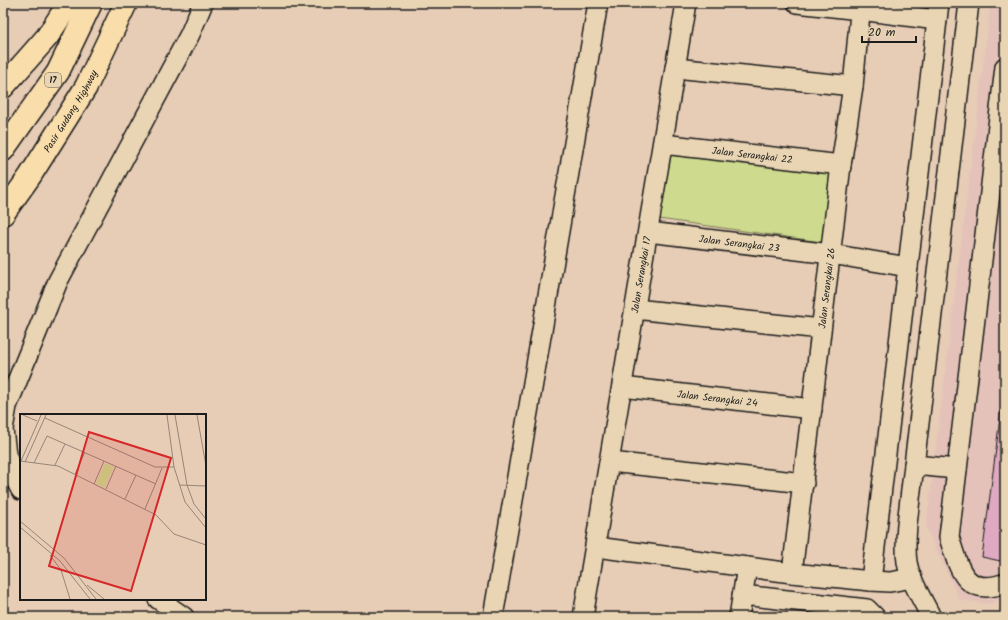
<svg xmlns="http://www.w3.org/2000/svg" width="1008" height="620" viewBox="0 0 1008 620" font-family="Kalam,sans-serif">
  <style>
    .built { fill: #e4c2b9 }
    .green { fill: #ceda8d; stroke: #757b54 }
    .building { fill: #dea9c1; stroke: #1c1c1c }
    .lines { fill: none; stroke-linecap: round; stroke-linejoin: round }
    .minor-casing { stroke: #1c1c1c; stroke-width: 22 }
    .highway-casing { stroke: #1c1c1c; stroke-width: 25 }
    .minor { stroke: #e9d5b3; stroke-width: 19 }
    .highway { stroke: #f9ddab; stroke-width: 22 }
    .labels { text-anchor: middle; stroke-width: 3.5; stroke-linejoin: round; paint-order: stroke }
    .shield { fill: #e9d5b3; stroke: #5a5449; stroke-width: 1 }
    .shield-label { font-size: 9px; font-weight: bold; fill: #1c1c1c }
    .street-label { font-size: 10px; fill: #1c1c1c; stroke: #e9d5b3 }
    .inset-road { fill: none; stroke: #968678; stroke-width: 1 }
    .view { fill: #d62828; fill-opacity: 0.15; stroke: #d62828; stroke-width: 2 }
    .inset-edge { fill: none; stroke: #1c1c1c; stroke-width: 2 }
  </style>
  <rect width="100%" height="100%" fill="#e7ccb6"/>
  <filter id="ink" filterUnits="userSpaceOnUse"><feTurbulence type="fractalNoise" baseFrequency=".025" numOctaves="2"/><feDisplacementMap in="SourceGraphic" scale="8" xChannelSelector="R" yChannelSelector="G"/><feConvolveMatrix kernelMatrix="1 2 1 2 8 2 1 2 1" color-interpolation-filters="sRGB"/></filter>
  <g filter="url(#ink)">
    <path class="built" d="M991 3H1005V596L990 604 960 600 926 528Z"/>
    <path class="green" d="M671 155 830 174 822 242 659 219Z"/>
    <path class="building" d="M1005 379V562L982 557Z"/>
    <g class="lines">
      <defs>
        <g id="minor">
          <path d="M797 3 860 10 937 20"/>
          <path d="M1005 67 949 537C959 568 964 598 1005 583"/>
          <path d="M675 68 853 86"/>
          <path id="s1" d="M663 144 841 165"/>
          <path id="s2" d="M648 232 831 254 908 267"/>
          <path d="M635 309 821 329"/>
          <path id="s3" d="M622 387 812 409"/>
          <path d="M610 462 804 483"/>
          <path d="M914 465 957 469"/>
          <path d="M21 490 13 475 6 454 3 429 7 406 58 281 190 34 203 3"/>
          <path d="M596 547 792 573 871 581 890 582 912 578"/>
          <path id="s4" d="M792 573 841 165 853 86 861 3"/>
          <path d="M871 581 939 3"/>
          <path d="M742 595 867 609 875 617"/>
          <path d="M158 599 184 617"/>
          <path d="M493 617 598 3"/>
          <path id="s5" d="M583 617 686 3"/>
          <path d="M739 617 747 567"/>
          <path d="M931 617C923 600 910 581 907 562 905 549 906 537 907 524L969 3"/>
        </g>
        <g id="highway">
          <path d="M3 87 47 37 69 3"/>
          <path d="M3 150 58 72 91 3"/>
          <path id="s6" d="M3 214 30 176 86 87 126 3"/>
        </g>
      </defs>
      <use href="#minor" class="minor-casing"/>
      <use href="#highway" class="highway-casing"/>
      <use href="#minor" class="minor"/>
      <use href="#highway" class="highway"/>
    </g>
  </g>
  <g class="labels">
    <rect class="shield" x="45" y="73" width="16" height="14" rx="3"/>
    <g class="shield-label">
      <text x="53" y="83">17</text>
    </g>
    <g class="street-label">
      <text dy="4" stroke="none"><textPath href="#s6" startOffset="123">Pasir Gudang Highway</textPath></text>
      <text dy="4" stroke="none"><textPath href="#s1" startOffset="90">Jalan Serangkai 22</textPath></text>
      <text dy="4" stroke="none"><textPath href="#s2" startOffset="92">Jalan Serangkai 23</textPath></text>
      <text dy="4" stroke="none"><textPath href="#s5" startOffset="347">Jalan Serangkai 17</textPath></text>
      <text dy="4" stroke="none"><textPath href="#s4" startOffset="287">Jalan Serangkai 26</textPath></text>
      <text dy="4" stroke="none"><textPath href="#s3" startOffset="96">Jalan Serangkai 24</textPath></text>
    </g>
  </g>
  <g transform="translate(20 414)">
    <rect width="186" height="186" fill="#e7ccb6"/>
    <path d="M85 49 94 53 84 74 76 69Z" fill="#ceda8d"/>
    <path class="inset-road" d="M3 1 17 7M147 1 154 53 165 88 186 114M155 1 167 71 174 90 186 105M177 1 186 52M25 4 135 53H154M0 47 38 52 136 101 154 120 186 131M1 47 21 1M5 48 26 1M14 49 27 22 136 70M35 51 45 30M55 60 65 38M74 70 84 47M160 71 186 72M86 75 96 52M105 85 116 61M125 95 142 54M0 107 44 144 76 185M0 113 40 147 70 185M30 141 41 156 50 185M67 171 84 185"/>
    <path class="view" d="M69 18 151 44 111 177 29 152Z"/>
    <rect width="186" height="186" class="inset-edge"/>
  </g>
  <rect width="1008" height="620" fill="none" stroke="#e9d5b3" stroke-width="16"/>
  <rect x="8" y="8" width="992" height="604" fill="none" stroke="#1c1c1c" stroke-width="1.5" filter="url(#ink)"/>
  <path d="M862 36v6h54v-6" fill="none" stroke="#1c1c1c" stroke-width="2"/>
  <text x="868" y="36" font-size="12" fill="#1c1c1c" stroke="#e9d5b3" stroke-width="3" paint-order="stroke">20 m</text>
</svg>
